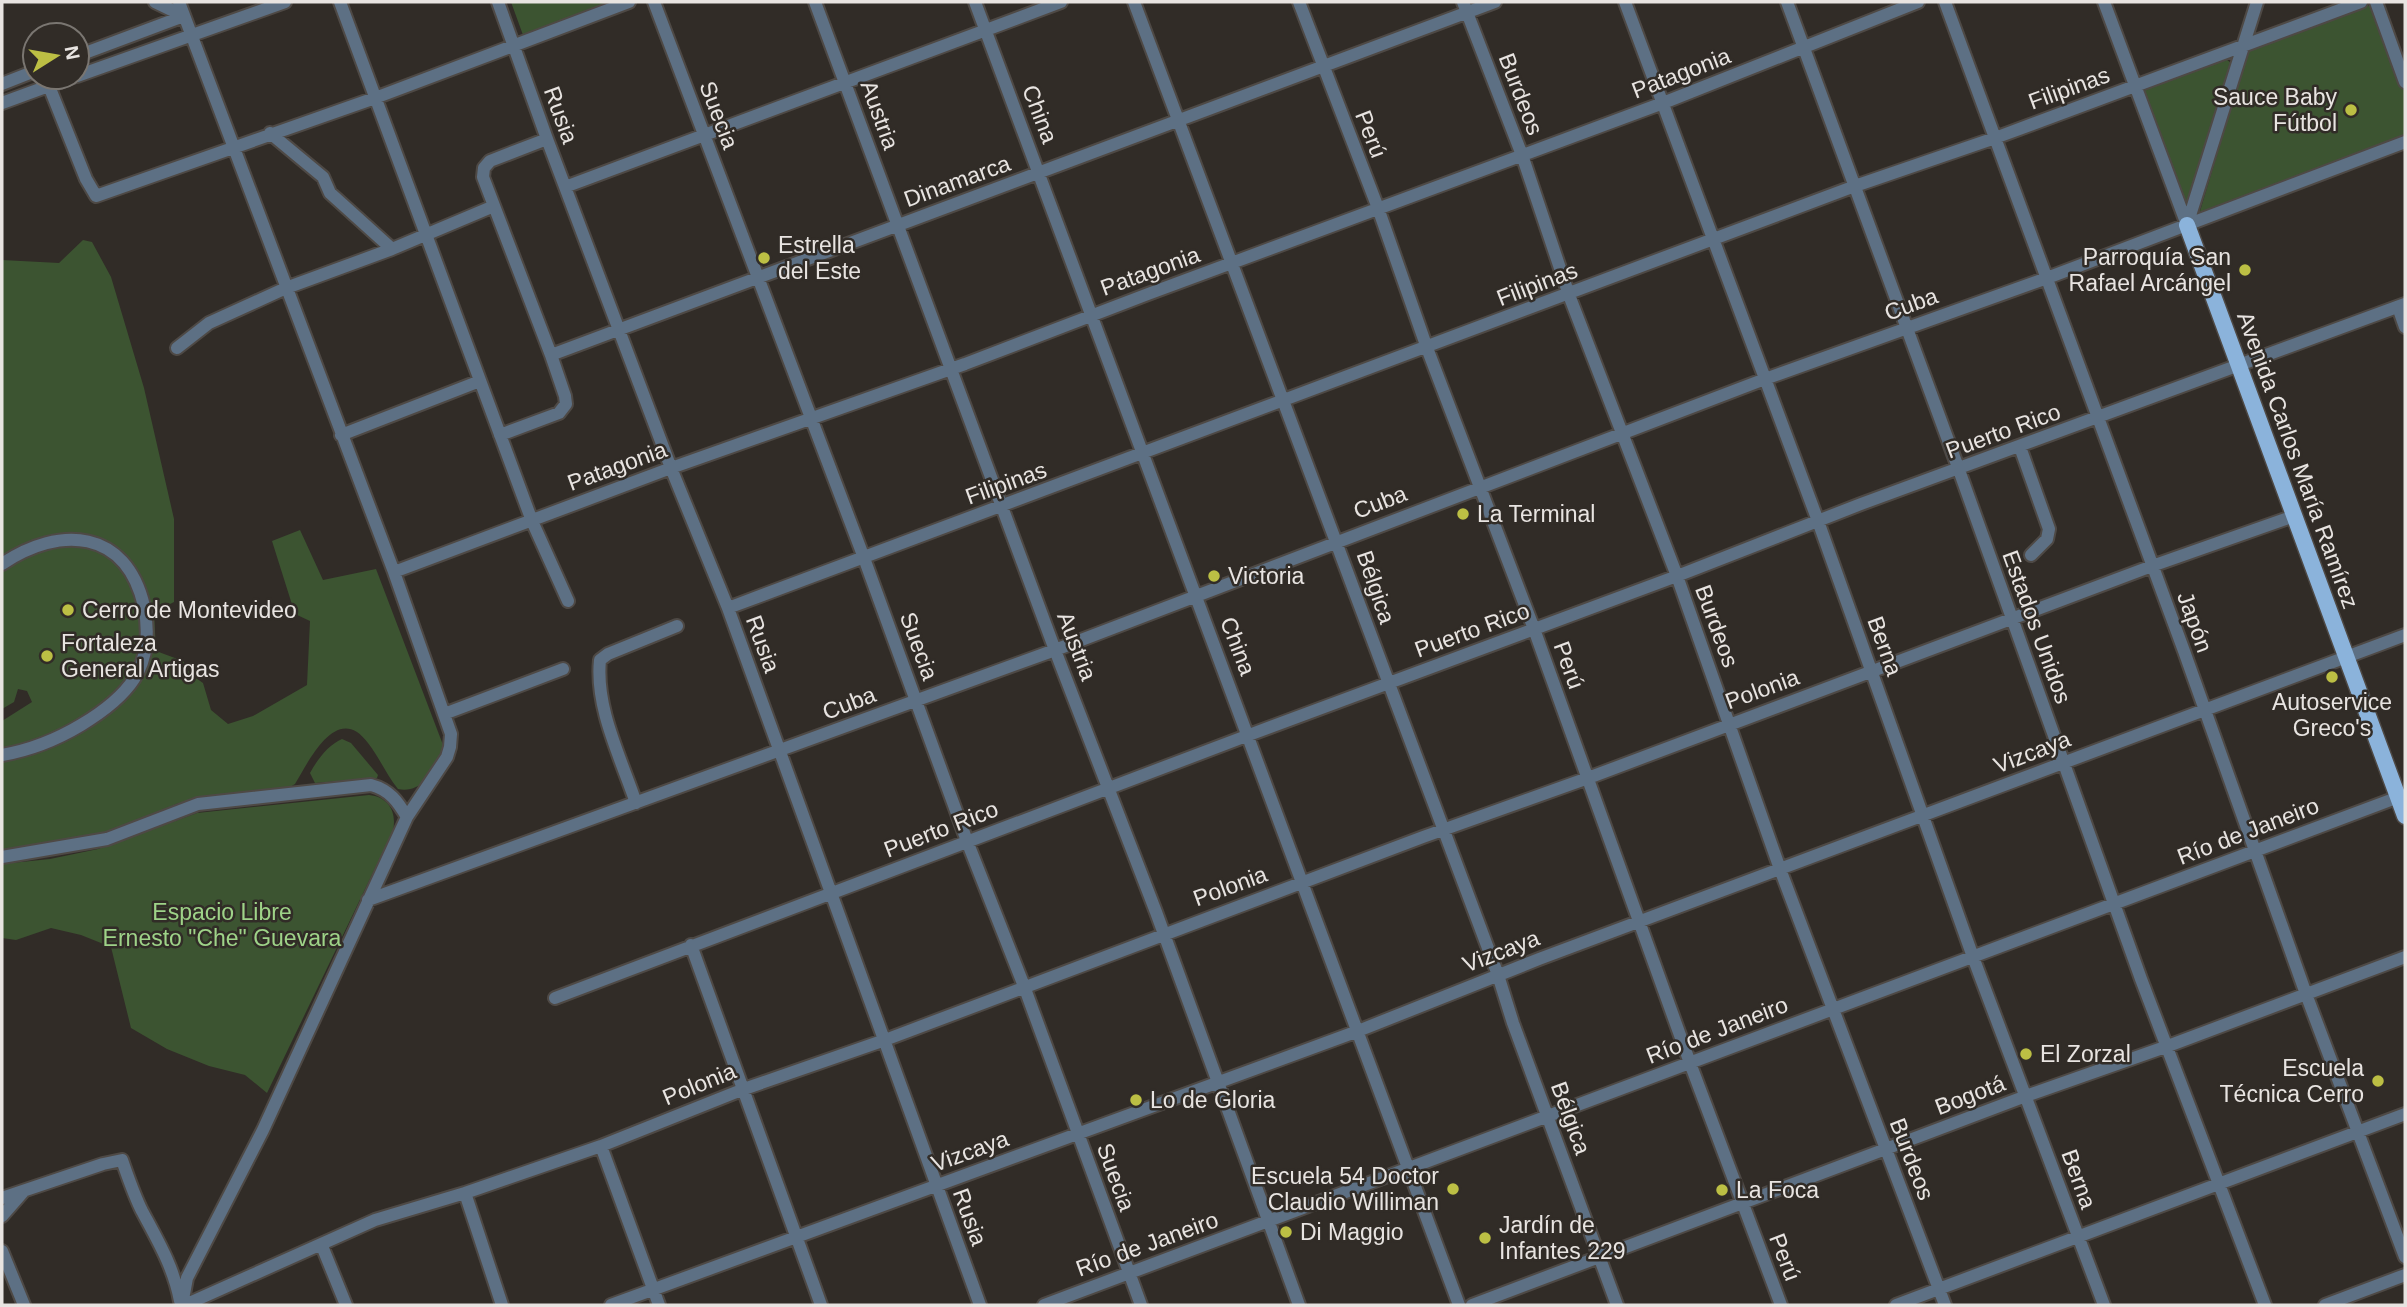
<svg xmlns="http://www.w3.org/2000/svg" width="2407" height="1307" viewBox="0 0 2407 1307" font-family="Helvetica,sans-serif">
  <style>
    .green { fill: #3c5431 }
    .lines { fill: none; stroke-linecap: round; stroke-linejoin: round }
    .minor-casing { stroke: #4e4945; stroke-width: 16 }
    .major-casing { stroke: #4e4945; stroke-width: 19 }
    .minor { stroke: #5d7084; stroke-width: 12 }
    .major { stroke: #8bb3db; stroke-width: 16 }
    .poi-dot { fill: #bcbf44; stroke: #312c27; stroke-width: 2.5 }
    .labels { text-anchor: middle; stroke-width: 5; stroke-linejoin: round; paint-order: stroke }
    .street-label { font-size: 23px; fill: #e8e4e1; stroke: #312c27 }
    .poi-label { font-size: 23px; fill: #e8e4e1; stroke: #312c27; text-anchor: start }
    .park-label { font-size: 23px; fill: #9ed388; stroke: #312c27 }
  </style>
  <rect width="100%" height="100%" fill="#312c27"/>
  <path class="green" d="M511 2H610L523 35Z
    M2366 5 2371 6 2376 11 2405 93V137L2204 214 2200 211 2249 49Z
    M2226 59 2232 64 2190 200 2185 202 2144 92 2148 86Z
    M83 240 92 242 111 277 144 388 174 519V602L154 612 156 651 183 661 190 674 203 683 211 710 228 724 253 716 307 685 310 621 295 614 272 541 300 530 323 580 376 569 448 758C434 772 420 794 398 789 386 774 379 757 368 743 337 701 309 761 295 784L290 787 202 797 176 804 147 818 101 835 2 851V759L22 757 46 748 128 693 149 620 112 545 87 536 2 560V260L59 263Z
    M71 543 107 552 134 586 144 635 135 668 111 699 59 735 2 752V721L32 702 27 691 18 689 14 702 2 709V568L37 549Z
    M342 739 351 743 378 775 377 778 315 783 310 773C317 760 328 745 342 739Z
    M369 795C389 797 397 812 393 831L267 1093 245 1075 209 1066 167 1049 131 1028 111 947 81 935 51 928 16 940 2 938V864L50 859 98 849 197 813Z"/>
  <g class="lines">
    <defs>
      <path id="minor" d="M155 2 184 16
        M179 2 394 572 451 734 450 747 447 757 407 817
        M340 2 532 521 568 601
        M498 2 547 139 671 468 728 608 980 1305
        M654 2 864 558 967 841 1024 986 1141 1305
        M815 2 1055 650 1156 912 1299 1305
        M975 2 1459 1305
        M1134 2C1256 326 1378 650 1498 975L1513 1023 1617 1305
        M1299 2 1378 208 1427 348 1534 629 1690 1063 1781 1305
        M1463 2 1522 155 1569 295 1677 576 1780 869 1945 1305
        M1625 2 1818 521 1973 957 2104 1305
        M1787 2 1959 470 2141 979 2265 1305
        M1945 2 2184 651 2306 994 2405 1257
        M2104 2 2187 225
        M2376 2 2405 82
        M77 56 184 16
        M77 76 285 2
        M2 84 35 71
        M49 86 86 179 96 196 375 98 629 2
        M2 103 73 77
        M270 133 323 177 330 193 392 249
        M565 187 1061 2
        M2187 225 2257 2
        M2398 307 2405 327
        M177 348 209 323 286 288 392 249 494 206
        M551 355 1495 2
        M341 435 480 381
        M500 435 559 413 566 404 565 396 551 355 483 177 484 168 490 161 547 139
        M2020 447 2049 529 2047 539 2031 555
        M2 564C60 525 126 529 144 606 149 630 148 658 134 679 121 699 101 713 81 725 56 740 31 750 2 755
        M394 572 671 468 965 364 1148 294 1663 103 1918 2
        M728 608 1855 186 1995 138 2361 2
        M444 714 563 669
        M636 803C621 758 595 708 600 660L608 654 677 626
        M2 857 107 839 198 804 371 785C390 790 398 802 407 817L263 1130 187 1278 182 1305
        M368 900 1055 650 1765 379 2047 278 2405 142
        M691 945 821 1305
        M555 998 1249 735 1677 576 1861 504 2405 304
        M601 1146 659 1305
        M465 1193 502 1305
        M2 1198 103 1164 122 1160C128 1177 134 1195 142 1211 158 1241 174 1268 180 1301
        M2 1216 23 1192
        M322 1246 346 1305
        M2 1251 24 1305
        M185 1305 375 1220 465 1193 601 1146 744 1089 885 1040 1423 837 1588 778 2152 566 2294 516
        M611 1305 1358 1031 1539 959 2405 635
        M1044 1305 2404 795
        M1472 1305 2026 1096 2168 1046 2405 957
        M1896 1305 2405 1114
        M2325 1305 2405 1275"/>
      <path id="major" d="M2187 225 2405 816"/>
    </defs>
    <use href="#minor" class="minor-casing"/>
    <use href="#major" class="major-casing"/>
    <use href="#minor" class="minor"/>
    <use href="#major" class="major"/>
  </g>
  <g class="poi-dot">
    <circle cx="2351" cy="110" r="7"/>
    <circle cx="764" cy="258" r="7"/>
    <circle cx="2245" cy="270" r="7"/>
    <circle cx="1463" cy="514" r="7"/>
    <circle cx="1214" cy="576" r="7"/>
    <circle cx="68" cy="610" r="7"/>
    <circle cx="47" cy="656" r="7"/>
    <circle cx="2332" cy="677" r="7"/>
    <circle cx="2026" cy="1054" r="7"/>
    <circle cx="2378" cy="1081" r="7"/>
    <circle cx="1136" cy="1100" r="7"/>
    <circle cx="1453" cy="1189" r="7"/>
    <circle cx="1722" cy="1190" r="7"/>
    <circle cx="1286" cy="1232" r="7"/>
    <circle cx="1485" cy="1238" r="7"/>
  </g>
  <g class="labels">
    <g class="street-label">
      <text transform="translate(1681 73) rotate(-21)" y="8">Patagonia</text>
      <text transform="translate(2069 88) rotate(-20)" y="8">Filipinas</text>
      <text transform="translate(1521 94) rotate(69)" y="8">Burdeos</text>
      <text transform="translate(1040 114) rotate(69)" y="8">China</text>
      <text transform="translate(561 115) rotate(70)" y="8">Rusia</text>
      <text transform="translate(719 115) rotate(69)" y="8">Suecia</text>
      <text transform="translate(880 115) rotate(70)" y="8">Austria</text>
      <text transform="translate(1371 134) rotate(69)" y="8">Perú</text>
      <text transform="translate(957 181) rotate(-20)" y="8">Dinamarca</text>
      <text transform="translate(1150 271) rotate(-20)" y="8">Patagonia</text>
      <text transform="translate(1537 284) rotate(-21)" y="8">Filipinas</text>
      <text transform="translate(1911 304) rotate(-20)" y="8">Cuba</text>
      <text transform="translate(2003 431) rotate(-20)" y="8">Puerto Rico</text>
      <text transform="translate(2298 460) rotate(70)" y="8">Avenida Carlos María Ramírez</text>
      <text transform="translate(617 466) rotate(-20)" y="8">Patagonia</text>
      <text transform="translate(1006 483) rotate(-20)" y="8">Filipinas</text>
      <text transform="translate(1380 502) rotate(-21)" y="8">Cuba</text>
      <text transform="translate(1376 587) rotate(71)" y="8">Bélgica</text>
      <text transform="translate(2195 622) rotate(70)" y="8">Japón</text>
      <text transform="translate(1717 626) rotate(70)" y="8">Burdeos</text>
      <text transform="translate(2037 627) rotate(70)" y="8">Estados Unidos</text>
      <text transform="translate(1472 630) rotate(-20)" y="8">Puerto Rico</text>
      <text transform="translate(763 644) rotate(70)" y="8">Rusia</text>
      <text transform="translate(919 646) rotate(70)" y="8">Suecia</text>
      <text transform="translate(1077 646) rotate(69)" y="8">Austria</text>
      <text transform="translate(1238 646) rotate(69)" y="8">China</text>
      <text transform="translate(1885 646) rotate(70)" y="8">Berna</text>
      <text transform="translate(1569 665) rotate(70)" y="8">Perú</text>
      <text transform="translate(1762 689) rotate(-20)" y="8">Polonia</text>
      <text transform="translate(849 703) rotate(-21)" y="8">Cuba</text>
      <text transform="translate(2032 752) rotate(-21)" y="8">Vizcaya</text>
      <text transform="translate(941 829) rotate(-21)" y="8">Puerto Rico</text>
      <text transform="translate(2248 831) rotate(-21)" y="8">Río de Janeiro</text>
      <text transform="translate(1230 886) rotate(-20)" y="8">Polonia</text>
      <text transform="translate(1501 951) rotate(-21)" y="8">Vizcaya</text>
      <text transform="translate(1717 1030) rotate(-21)" y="8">Río de Janeiro</text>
      <text transform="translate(699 1084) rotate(-22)" y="8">Polonia</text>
      <text transform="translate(1970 1095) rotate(-21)" y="8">Bogotá</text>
      <text transform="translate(1571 1118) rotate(70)" y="8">Bélgica</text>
      <text transform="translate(970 1151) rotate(-20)" y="8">Vizcaya</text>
      <text transform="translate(1912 1159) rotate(69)" y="8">Burdeos</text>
      <text transform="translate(1116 1177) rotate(70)" y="8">Suecia</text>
      <text transform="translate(2079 1179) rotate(70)" y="8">Berna</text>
      <text transform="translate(970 1217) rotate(70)" y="8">Rusia</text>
      <text transform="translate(1147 1244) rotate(-20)" y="8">Río de Janeiro</text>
      <text transform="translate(1785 1257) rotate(69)" y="8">Perú</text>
    </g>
    <g class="poi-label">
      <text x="2337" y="105" text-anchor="end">Sauce Baby<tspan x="2337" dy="26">Fútbol</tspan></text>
      <text x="778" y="253">Estrella<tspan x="778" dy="26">del Este</tspan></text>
      <text x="2231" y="265" text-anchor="end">Parroquía San<tspan x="2231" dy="26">Rafael Arcángel</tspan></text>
      <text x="1477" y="522">La Terminal</text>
      <text x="1228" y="584">Victoria</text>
      <text x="82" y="618">Cerro de Montevideo</text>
      <text x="61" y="651">Fortaleza<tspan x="61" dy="26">General Artigas</tspan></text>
      <text x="2332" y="710" text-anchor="middle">Autoservice<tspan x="2332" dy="26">Greco's</tspan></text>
      <text x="2040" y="1062">El Zorzal</text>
      <text x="2364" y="1076" text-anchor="end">Escuela<tspan x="2364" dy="26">Técnica Cerro</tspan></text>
      <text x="1150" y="1108">Lo de Gloria</text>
      <text x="1439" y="1184" text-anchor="end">Escuela 54 Doctor<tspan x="1439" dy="26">Claudio Williman</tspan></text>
      <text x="1736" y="1198">La Foca</text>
      <text x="1499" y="1233">Jardín de<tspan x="1499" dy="26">Infantes 229</tspan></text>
      <text x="1300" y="1240">Di Maggio</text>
    </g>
    <g class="park-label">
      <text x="222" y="920">Espacio Libre<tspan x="222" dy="26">Ernesto "Che" Guevara</tspan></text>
    </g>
  </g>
  <rect width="2407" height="1307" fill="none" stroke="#e8e4e1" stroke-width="7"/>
  <g transform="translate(56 56) rotate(79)"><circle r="33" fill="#312c27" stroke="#7a7671" stroke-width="2"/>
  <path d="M0-5L12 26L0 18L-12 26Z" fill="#bcbf44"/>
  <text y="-10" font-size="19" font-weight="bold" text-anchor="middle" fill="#e8e4e1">N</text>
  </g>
</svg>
